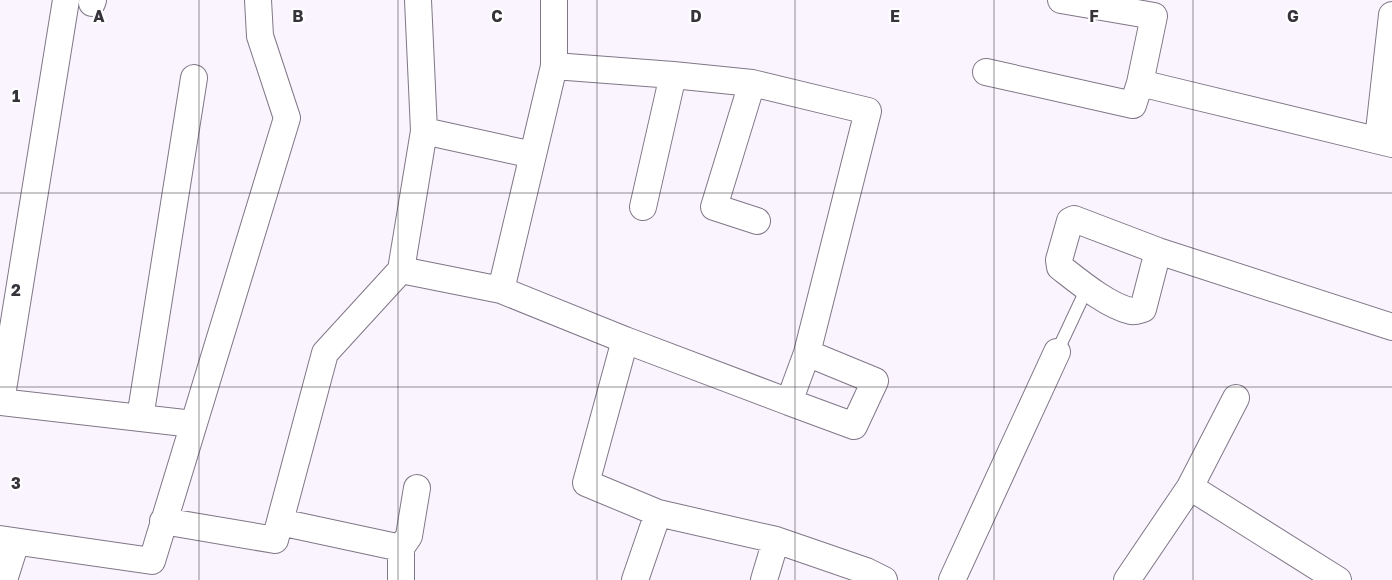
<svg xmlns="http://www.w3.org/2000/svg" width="1392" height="580" viewBox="0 0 1392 580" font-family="'Golos Text',sans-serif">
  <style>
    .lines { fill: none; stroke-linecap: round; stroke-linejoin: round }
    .service-casing { stroke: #807687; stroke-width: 14 }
    .minor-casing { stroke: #807687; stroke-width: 28 }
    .service { stroke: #fff; stroke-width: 12 }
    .minor { stroke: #fff; stroke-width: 26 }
    .grid { fill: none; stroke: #37333b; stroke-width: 1; stroke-opacity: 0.55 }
    .grid-label { font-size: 16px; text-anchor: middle; font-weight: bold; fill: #37333b; stroke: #fff; stroke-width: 4.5; stroke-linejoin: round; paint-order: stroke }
  </style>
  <rect width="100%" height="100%" fill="#faf4ff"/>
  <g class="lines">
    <defs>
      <path id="service" d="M1057 352 1087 288"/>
      <path id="minor" d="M554 0V66L501 290 625 340 586 483 658 513 776 540 866 571 884 580
        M1061 0 1154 16 1140 83 1392 144
        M92 3 93 0
        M554 66 673 75 643 207
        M986 72 1133 105 1140 83
        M673 75 752 83 868 111 807 353 875 381 854 426 789 402 807 353
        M752 83 714 207 757 221
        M424 131 533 155
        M1378 140 1392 15
        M1158 251 1143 309C1139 310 1135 312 1131 311 1108 306 1078 281 1060 267L1059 260 1070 221 1074 219 1158 251 1392 327
        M401 270 501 290
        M625 340 789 402
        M0 402 193 424
        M1 402 66 0
        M140 418 194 78
        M1190 487 1338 580
        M163 521 275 540 325 353 401 270 424 131 418 0
        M280 522 401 548
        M0 539 152 561 287 118 260 36 258 0
        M4 580 16 542
        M401 580V548L409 536 417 488
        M635 580 658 513
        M764 580 776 540
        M952 580 1057 352
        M1127 580 1190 487 1236 398"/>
    </defs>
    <use href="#service" class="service-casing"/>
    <use href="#minor" class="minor-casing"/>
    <use href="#service" class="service"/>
    <use href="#minor" class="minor"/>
  </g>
  <path class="grid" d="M199 0V580M398 0V580M597 0V580M795 0V580M994 0V580M1193 0V580M0 193H1392M0 387H1392"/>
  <g class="grid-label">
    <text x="99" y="22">A</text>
    <text x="298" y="22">B</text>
    <text x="497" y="22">C</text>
    <text x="696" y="22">D</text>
    <text x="895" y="22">E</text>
    <text x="1094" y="22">F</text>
    <text x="1293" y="22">G</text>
    <text x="16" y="102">1</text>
    <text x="16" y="296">2</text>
    <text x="16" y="489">3</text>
  </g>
</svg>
